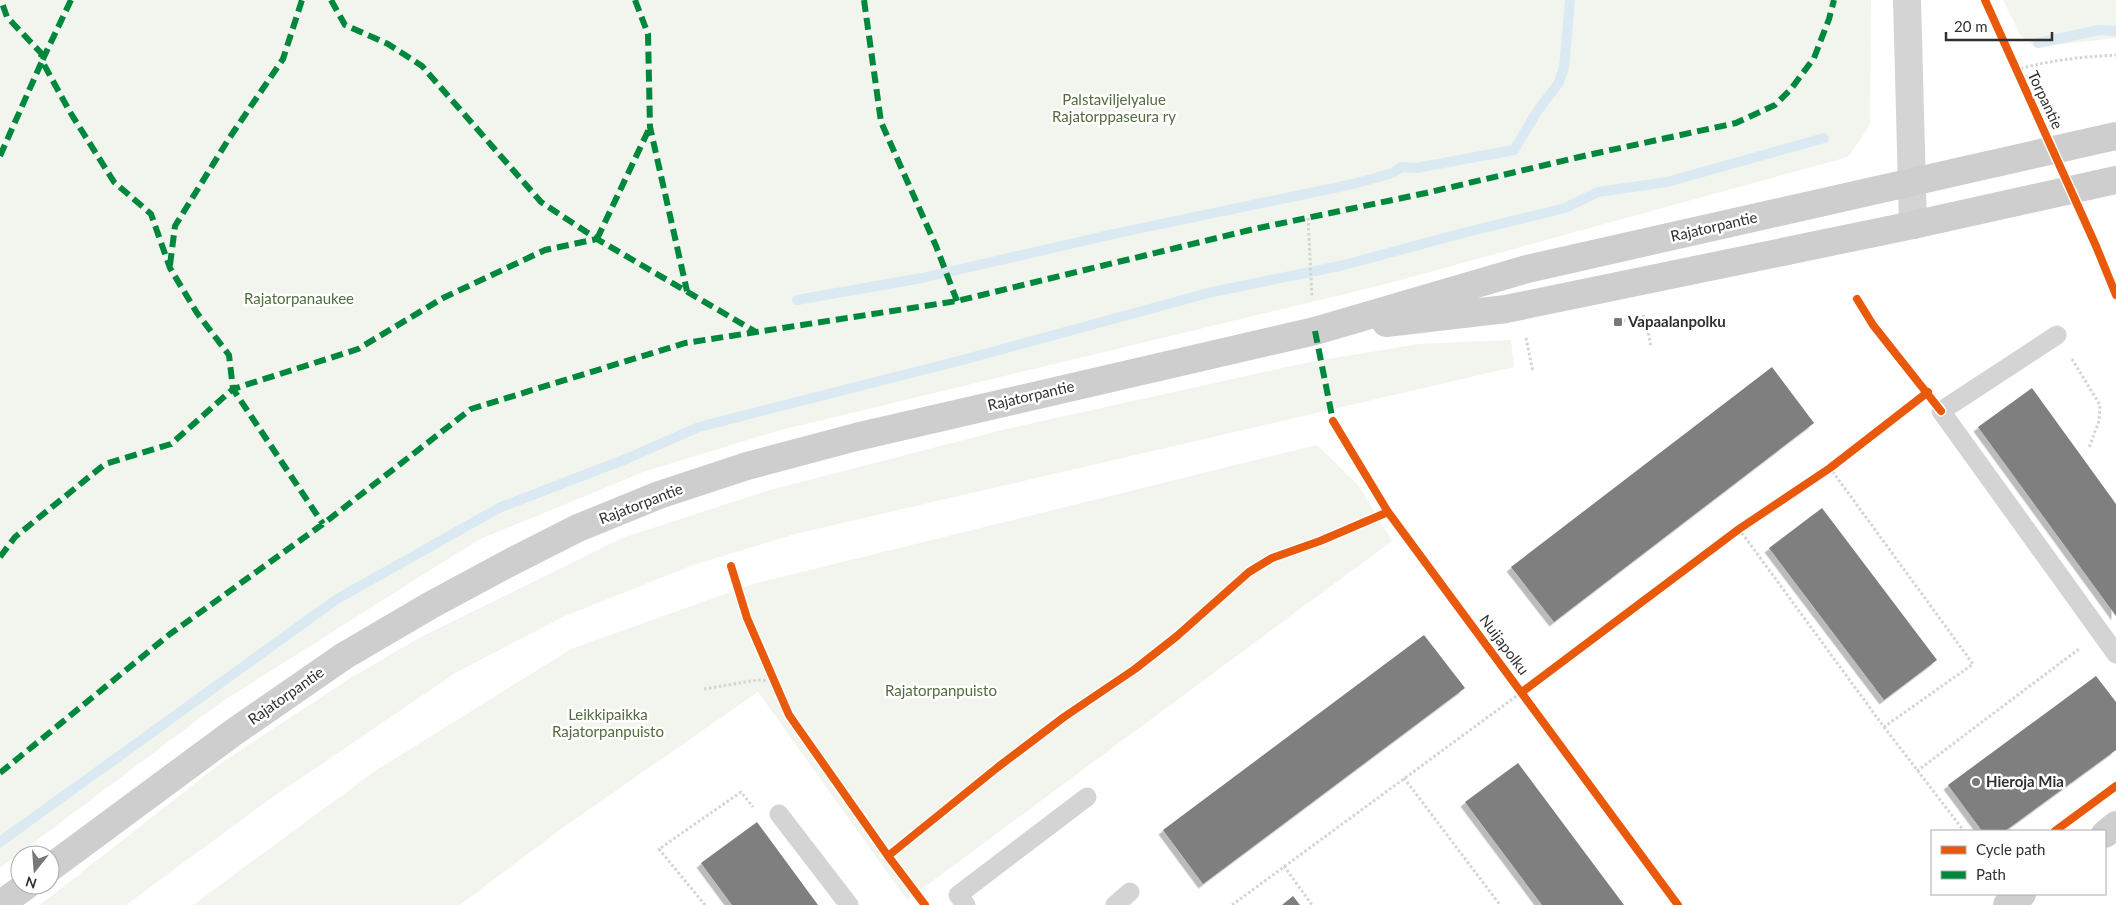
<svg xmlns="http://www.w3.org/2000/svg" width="2116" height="905" viewBox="0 0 2116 905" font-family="Lato,sans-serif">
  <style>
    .green { fill: #f1f5ed }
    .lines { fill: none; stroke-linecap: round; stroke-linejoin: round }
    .stream { stroke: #dbe9f2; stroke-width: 10 }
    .building { fill: #7f7f7f; filter: url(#shadow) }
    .path { stroke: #d4d4d4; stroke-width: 3; stroke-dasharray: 2.5 2.5; stroke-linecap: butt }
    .lane { stroke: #d4d4d4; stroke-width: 19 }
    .street { stroke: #d4d4d4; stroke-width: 28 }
    .secondary { stroke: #cecece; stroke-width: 28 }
    .quiet { stroke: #00873e; stroke-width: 6; stroke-dasharray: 12 6; stroke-linecap: butt }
    .cycleway-casing { stroke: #fff; stroke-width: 11 }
    .cycleway { stroke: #e8590c; stroke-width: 8 }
    .poi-dot { fill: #787878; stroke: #fff; stroke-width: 2 }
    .labels { text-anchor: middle; stroke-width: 5; stroke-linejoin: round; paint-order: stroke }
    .park-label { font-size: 15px; fill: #526c3e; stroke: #fff }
    .street-label { font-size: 15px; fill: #303030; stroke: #fff }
    .poi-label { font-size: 15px; font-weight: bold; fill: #303030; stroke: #fff; text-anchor: start }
  </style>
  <defs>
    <filter id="shadow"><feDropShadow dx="-4.5" dy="4.5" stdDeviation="0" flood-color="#0004"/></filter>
  </defs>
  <rect width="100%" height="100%" fill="#fff"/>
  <path class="green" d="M0 0H1871L1870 125 1848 157 1386 284 777 431 646 471 478 540 223 701 0 868Z
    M2003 0H2116V38L2035 47 2020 35Z
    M1511 340 1514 367 795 534 693 565 565 616 457 672 270 799 126 905H40L221 763 349 679 417 639 622 538 770 490 1010 428 1310 362 1419 344Z
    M1317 445 1358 485 1392 541 907 900 758 692 568 824 460 905H193L375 771 571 649 753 584Z"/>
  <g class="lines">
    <path class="stream" d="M2038 43 2099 30 2116 31
      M797 300 922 278 1118 233 1353 184 1393 173 1401 167 1416 168 1514 150 1538 110 1558 84 1564 68 1570 0
      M0 842 337 599 501 507 626 459 699 427 966 359 1212 292 1340 266 1467 232 1565 208 1598 192 1667 182 1824 138"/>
  </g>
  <path class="building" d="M1772 367 1814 423 1554 622 1511 567Z
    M2032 388 2116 504V616L1978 427Z
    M1822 508 1937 660 1884 700 1769 548Z
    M1424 635 1465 688 1203 884 1163 830Z
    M2096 676 2116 702V750L2005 831H1982L1948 785Z
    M1518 763 1624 905H1542L1465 802Z
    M757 822 818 905H732L701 863Z
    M1293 896 1300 905H1282Z"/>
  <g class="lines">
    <path class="path" d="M2016 70C2049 60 2082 57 2116 55
      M1308 218 1312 298
      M1618 322 1645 316 1651 347
      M1526 338 1533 372
      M2072 359 2100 405 2099 421 2089 448
      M1739 529 1884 727 1973 664 1830 468
      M704 689 757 680 774 681
      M1884 727 1964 831
      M1917 771 2079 649
      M1404 778 1500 905
      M1284 866 1312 905
      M705 905 659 849 741 792 753 807
      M1232 905 1522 692"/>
    <path class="lane" d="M2057 335 1941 411 2116 654
      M779 814 849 905
      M966 905 958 895 1087 797
      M1115 905 1130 892"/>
    <path class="street" d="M1907 0 1913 225"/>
    <path class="secondary" d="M1386 323 1506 309 1913 225 2116 180
      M2105 834 2116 825
      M50 868 234 732 344 656 431 605 509 563 578 528 659 495 747 466 856 437 1315 331 1527 269 2116 136
      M0 905 27 885
      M2007 905 2022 894"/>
    <path class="quiet" d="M71 0 42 61 70 112 114 182 151 214 170 268 197 313 229 355 233 389 323 524
      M331 0 345 25 388 44 422 66 541 202 597 239 756 332
      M635 0 648 34 650 127 687 291
      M864 0 881 122 936 246 957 301
      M0 156 42 61 41 53 7 17 1 0
      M597 239 650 127
      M170 265 175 226 228 140 283 59 302 0
      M1315 331 1333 421
      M0 557 15 537 105 464 171 444 233 389 358 349 443 298 545 250 597 239
      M0 773 170 634 323 524 471 409 685 343 957 301 1254 229 1426 193 1588 155 1736 123 1775 105 1791 89 1814 58 1829 19 1834 0"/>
    <defs>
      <path id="cycleway" d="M1985 0 2096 246 2116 295
        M1857 299 1873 325 1941 411
        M1333 421 1388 512 1678 905
        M731 566 747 618 789 715 888 856 925 905
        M1522 692 1739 529 1830 468 1928 392
        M2055 831 2116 786
        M888 856 998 767 1064 717 1135 669 1177 636 1249 572 1272 558 1320 541 1388 512"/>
    </defs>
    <use href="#cycleway" class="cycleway-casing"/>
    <use href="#cycleway" class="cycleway"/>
  </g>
  <g class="poi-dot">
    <rect x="1613" y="317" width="10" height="10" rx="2.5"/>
    <circle cx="1976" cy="782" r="5"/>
  </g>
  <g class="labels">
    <g class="park-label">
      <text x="1114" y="105">Palstaviljelyalue<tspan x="1114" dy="17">Rajatorppaseura ry</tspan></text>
      <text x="299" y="304">Rajatorpanaukee</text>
      <text x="941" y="696">Rajatorpanpuisto</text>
      <text x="608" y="720">Leikkipaikka<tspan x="608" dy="17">Rajatorpanpuisto</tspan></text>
    </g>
    <g class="street-label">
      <text transform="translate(2045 100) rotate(65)" y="5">Torpantie</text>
      <text transform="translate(1714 227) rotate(-13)" y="5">Rajatorpantie</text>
      <text transform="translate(1031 396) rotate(-13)" y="5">Rajatorpantie</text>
      <text transform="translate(641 504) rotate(-21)" y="5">Rajatorpantie</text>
      <text transform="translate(1504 645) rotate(53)" y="5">Nuijapolku</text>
      <text transform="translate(286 696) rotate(-35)" y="5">Rajatorpantie</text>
    </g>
    <g class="poi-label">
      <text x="1628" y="327">Vapaalanpolku</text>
      <text x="1986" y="787">Hieroja Mia</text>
    </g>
  </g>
  <rect x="1931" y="830" width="175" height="65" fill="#ffffff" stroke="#acacac"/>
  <rect x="1941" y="846" width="25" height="8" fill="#e8590c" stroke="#acacac"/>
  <text x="1976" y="855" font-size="15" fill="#303030">Cycle path</text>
  <rect x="1941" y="871" width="25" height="8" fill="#00873e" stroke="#acacac"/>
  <text x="1976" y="880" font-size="15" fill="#303030">Path</text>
  <g transform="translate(35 870) rotate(197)"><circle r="24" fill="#ffffff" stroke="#acacac"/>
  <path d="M0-4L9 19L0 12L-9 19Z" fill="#787878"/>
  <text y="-8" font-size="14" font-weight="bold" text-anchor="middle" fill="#303030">N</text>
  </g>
  <path d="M1946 32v8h106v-8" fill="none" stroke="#303030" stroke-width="2.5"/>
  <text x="1954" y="32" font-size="15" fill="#303030" stroke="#ffffff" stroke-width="4" paint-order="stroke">20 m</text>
</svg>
